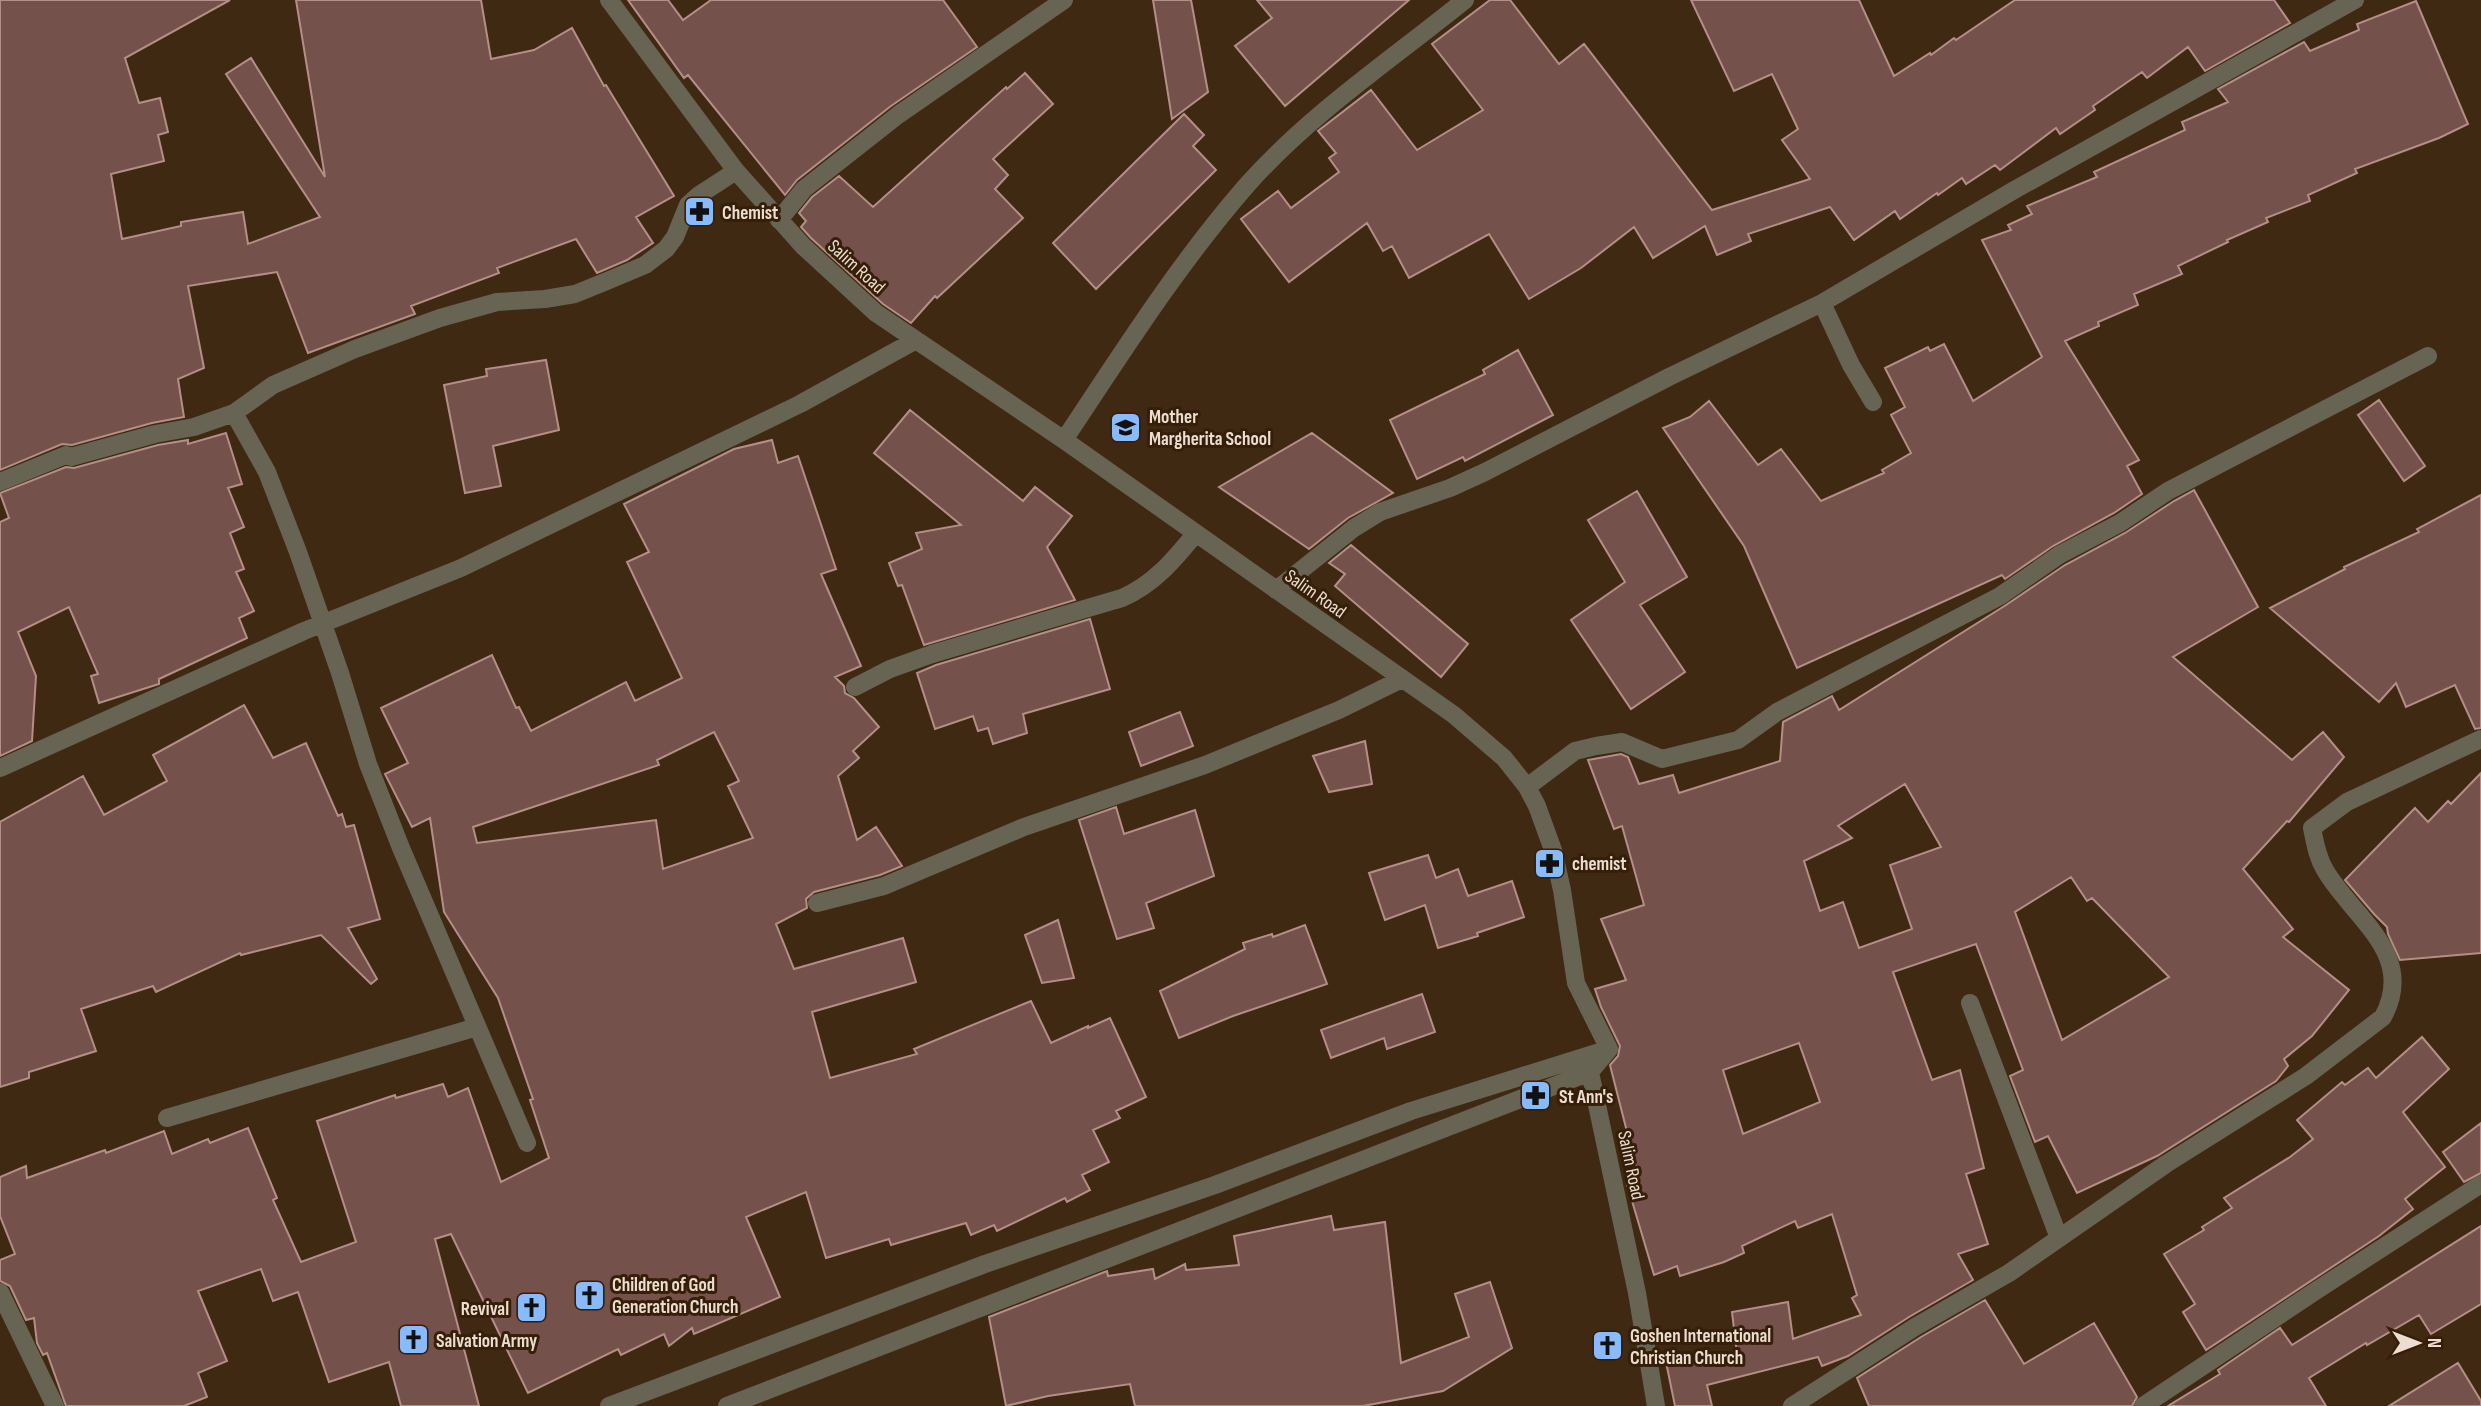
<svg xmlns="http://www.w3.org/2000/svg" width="2481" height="1406" viewBox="0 0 2481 1406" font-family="'Sofia Sans Condensed',sans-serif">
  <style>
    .building { fill: #74514b; stroke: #b48e87; stroke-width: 2; fill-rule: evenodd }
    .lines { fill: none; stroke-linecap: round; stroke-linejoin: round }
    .minor { stroke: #676453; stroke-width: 18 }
    .labels { text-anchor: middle; stroke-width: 6; stroke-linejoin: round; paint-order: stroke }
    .poi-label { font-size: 19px; font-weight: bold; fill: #ecddd0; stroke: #351f08; text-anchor: start }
    .street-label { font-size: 19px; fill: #ecddd0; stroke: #351f08 }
  </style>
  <rect width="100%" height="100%" fill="#3f2913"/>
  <path class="building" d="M0 0H230L125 58 139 103 160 98 168 132 158 135 164 161 111 174 122 239 181 226V222L243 212 248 244 320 217 226 74 251 58 325 177 296 0H481L491 59 534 50 572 28 604 86 606 85 674 196 636 217 653 243 627 260 597 273 576 239 497 268 499 273 411 306 415 314 308 353 277 272 188 286 204 368 178 379 184 417 152 423 72 445 62 444 0 470Z
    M628 0H668L683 20 711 0H943L977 47 891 106 797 180 785 195 688 75 684 78Z
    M1153 0H1191L1208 92 1172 119Z
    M1257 0H1409L1285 106 1235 46 1272 18Z
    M1490 0H1510L1559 64 1584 44 1712 210 1810 179 1782 140 1798 129 1772 74 1734 91 1691 0H1859L1894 76 1930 53 1931 55 1954 38 1956 40 2015 0H2274L2290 23 2205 71 2188 47 2147 78 2142 72 2093 106 2095 110 2060 134 2056 128 2000 170 1995 165 1966 184 1962 178 1938 195 1937 193 1900 219 1895 211 1854 240 1830 207 1748 234 1751 241 1717 255 1705 226 1653 258 1634 227 1581 268 1529 299 1489 234 1409 278 1392 246 1383 251 1367 223 1289 282 1241 219 1278 191 1291 208 1339 172 1329 158 1336 153 1318 131 1371 90 1417 150 1483 110 1432 44Z
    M2416 1 2468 124 2439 138 2355 169 2357 173 2308 195 2310 201 2266 218 2268 222 2227 240 2228 242 2178 266 2182 274 2134 294 2138 305 2098 322 2099 326 2065 341 2139 460 2127 466 2142 494 2114 513 2053 546 2005 579 2002 575 1797 668 1744 546 1663 428 1690 417 1709 401 1758 465 1781 449 1821 501 1884 473 1882 470 1911 453 1891 415 1905 407 1885 368 1928 347 1930 351 1944 344 1973 401 2042 357 1982 240 2011 230 2008 225 2032 214 2027 206 2097 177 2094 172 2185 130 2182 122 2228 102 2218 89 2304 42 2310 51 2359 30 2357 24Z
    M1025 73 1053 104 993 159 1008 175 995 189 1023 218 937 298 935 296 911 323 883 304 811 238 801 227 806 221 799 213 812 197 839 176 873 207 1006 87 1007 89Z
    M1184 114 1204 135 1193 146 1216 170 1096 289 1053 243Z
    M1518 350 1553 415 1465 461 1463 457 1417 479 1390 420 1485 374 1483 370Z
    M546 360 559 430 493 446 501 486 465 493 444 385 487 376 486 369Z
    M2379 400 2425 466 2404 481 2358 415Z
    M910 410 1023 501 1035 487 1072 516 1047 547 1075 600 924 645 902 585 898 586 889 563 922 549 916 533 961 525 874 453Z
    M226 433 242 484 228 488 244 527 230 533 244 569 236 572 254 611 239 618 247 638 159 679V684L99 703 91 676 98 674 69 607 18 632 36 676 32 741 0 756V522L9 518 0 493 66 467 74 468 158 445 188 440V444Z
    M1312 433 1393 493 1348 518 1309 549 1219 487Z
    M772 440 778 463 798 456 836 569 821 574 861 666 835 677 844 686 845 693 854 698 879 727 853 751 859 758 838 776 857 840 876 827 902 866 880 875 814 892 806 899 807 908 776 924 794 969 903 938 916 982 812 1012 830 1078 917 1054 914 1049 1031 1001 1051 1043 1088 1026V1028L1110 1018 1146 1097 1116 1111 1120 1118 1093 1130 1109 1162 1082 1175 1090 1190 1067 1202 1065 1198 997 1231 994 1225 971 1235 966 1223 891 1245 889 1239 826 1258 806 1192 746 1217 780 1297 694 1334 692 1328 669 1346 664 1334 621 1355 618 1349 528 1393 451 1234 435 1239 479 1406H401L389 1362 329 1382 298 1292 273 1301 261 1269 198 1291 227 1361 198 1373 207 1397 184 1406H66L47 1353 43 1355 37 1343 34 1318 26 1320 10 1286 0 1281V1260L15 1254 0 1216V1177L26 1166 27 1178 105 1150 106 1153 164 1131 172 1154 208 1139 210 1143 248 1128 277 1198 273 1200 301 1262 356 1242 317 1121 395 1095 396 1098 443 1084 448 1097 468 1088 501 1182 549 1158 530 1100 533 1099 498 998 444 912 430 818 412 827 385 774 408 763 381 708 492 655 516 708 519 707 531 731 626 682 635 701 682 678 627 562 649 552 624 504 734 449ZM714 732 739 781 728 786 753 838 663 869 656 820 477 843 473 827 659 765 657 760Z
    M2194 490 2258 607 2173 657 2292 760 2323 732 2344 757 2289 822 2287 821 2243 869 2293 929 2283 937 2349 990 2312 1036 2284 1059 2288 1066 2276 1081 2157 1156 2077 1193 2048 1136 2035 1142 2010 1076 2023 1070 1976 944 1893 972 1932 1080 1960 1070 1984 1168 1966 1174 1988 1244 1958 1254 1973 1280 1909 1317 1848 1356 1822 1366 1818 1357 1707 1385 1712 1406H1675L1666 1362 1737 1354 1732 1312 1788 1302 1793 1339 1861 1315 1852 1298 1857 1295 1832 1214 1798 1228 1795 1221 1742 1246 1744 1253 1724 1262 1680 1276 1677 1266 1654 1275 1627 1184 1639 1179 1610 1065 1618 1056 1620 1046 1601 1007 1595 989 1626 980 1601 919 1644 905 1622 826 1614 829 1588 760 1621 754 1628 757 1639 784 1673 775 1679 793 1780 761 1783 722 1832 696 1839 710 2006 605 2065 565 2125 533 2174 501ZM1905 784 1941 847 1890 865 1912 929 1859 948 1843 902 1820 911 1804 861 1852 838 1838 826ZM2071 877 2087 901 2092 898 2169 977 2062 1040 2015 912ZM1799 1043 1820 1102 1743 1134 1723 1070Z
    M1637 491 1687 577 1640 605 1685 672 1631 709 1571 620 1625 582 1588 520Z
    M2481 495V728L2475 729 2455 685 2406 707 2396 683 2379 702 2270 608 2345 569 2344 567 2419 532 2417 529Z
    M1351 545 1468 644 1441 677 1335 586 1345 574 1329 563Z
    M1090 619 1110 689 1023 714 1027 733 993 744 988 728 978 731 973 716 935 729 917 673 936 665Z
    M244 705 273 758 306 743 338 816 342 814 346 827 354 825 380 919 348 928 377 979 371 984 321 935 241 955 240 953 156 992 153 986 81 1009 96 1051 29 1072V1078L0 1087V822L83 776 104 815 167 781 153 755Z
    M1180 712 1193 746 1141 766 1129 732Z
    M1365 741 1372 784 1329 792 1313 756Z
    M2481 773V953L2400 960 2388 934 2387 927 2374 914 2345 880 2415 808 2428 822 2448 801 2451 804Z
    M1116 807 1124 834 1195 810 1214 876 1146 903 1154 928 1117 939 1079 820Z
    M1428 855 1436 878 1458 869 1468 896 1512 881 1524 917 1477 933 1478 936 1438 948 1425 905 1385 920 1369 873Z
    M1058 920 1074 978 1042 983 1025 935Z
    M1305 925 1327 984 1233 1016 1179 1038 1160 991 1245 949 1243 943 1272 934 1273 937Z
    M1422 994 1435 1032 1387 1049 1384 1038 1331 1058 1321 1030Z
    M2422 1037 2449 1069 2403 1112 2445 1167 2405 1199 2413 1209 2379 1236 2206 1350 2183 1312 2195 1304 2164 1254 2204 1230 2202 1227 2232 1208 2224 1198 2290 1157 2313 1139 2297 1120 2342 1082 2345 1085 2368 1068 2376 1078Z
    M2481 1123V1173L2464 1182 2443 1152Z
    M1331 1216 1334 1230 1385 1222 1401 1363 1469 1337 1455 1294 1490 1282 1512 1348 1443 1391 1363 1406H1135L1130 1384 1048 1396 1006 1406 989 1317 1107 1271 1108 1276 1153 1269 1155 1279 1185 1264 1186 1270 1239 1265 1234 1236Z
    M2481 1226V1304L2431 1334 2419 1315 2367 1345 2366 1343 2309 1378 2326 1406H2168L2220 1374 2218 1370 2280 1328 2292 1345Z
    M1985 1300 2024 1364 2094 1323 2137 1397 2132 1406H1869L1857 1378 1921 1337Z
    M2458 1363 2481 1401V1406H2389Z"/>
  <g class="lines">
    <path class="minor" d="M609 0 736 171 803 246 876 313 1064 440 1454 715 1504 758 1527 787 1537 806 1553 850 1562 890 1576 983 1609 1049 1590 1072 1637 1293 1656 1406
      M779 220 804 189 898 115 1064 0
      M1822 303 1851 365 1873 402
      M234 413 267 472 298 552 340 673 368 764 401 848 527 1143
      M1064 440C1122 353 1178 264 1247 185 1310 114 1391 60 1465 0
      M0 482 66 455 71 457 155 434 194 427 234 413 273 385 355 349 440 318 497 302 545 299 575 294 607 281 645 265 666 249 675 237 688 205 699 195 736 171
      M1276 590 1354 528 1380 512 1450 488 1485 472 1669 377 1822 303 2016 189 2355 0
      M855 687 890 669 932 654 1122 598C1154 584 1174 560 1196 533
      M0 768 304 631 461 568 800 404 916 340
      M1527 787 1575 751 1596 746 1622 742 1662 759 1738 740 1777 712 2000 596 2059 555 2120 523 2168 491 2428 356
      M817 903 884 886 1024 827 1205 765 1339 710 1402 679
      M1970 1003 2059 1238
      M167 1118 477 1027
      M0 1292 55 1406
      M609 1406 985 1264 1215 1185 1411 1111 1609 1049
      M727 1406 1590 1072
      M1792 1406 1915 1327 2009 1273 2166 1164 2306 1076 2383 1017C2417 954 2353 918 2325 870 2317 857 2315 842 2312 828L2347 802 2481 739
      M2143 1406 2317 1290 2481 1184"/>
  </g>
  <defs>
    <symbol id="pharmacy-square" viewBox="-11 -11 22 22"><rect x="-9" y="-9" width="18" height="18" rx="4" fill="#89bafc" stroke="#351f08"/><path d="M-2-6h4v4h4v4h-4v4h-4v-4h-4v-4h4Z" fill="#111"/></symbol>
    <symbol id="school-square" viewBox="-11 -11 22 22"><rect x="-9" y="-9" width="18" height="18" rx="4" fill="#89bafc" stroke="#351f08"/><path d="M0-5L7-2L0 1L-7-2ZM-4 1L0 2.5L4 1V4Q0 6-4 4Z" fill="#111"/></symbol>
    <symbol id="church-square" viewBox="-11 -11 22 22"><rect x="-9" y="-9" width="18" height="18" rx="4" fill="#89bafc" stroke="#351f08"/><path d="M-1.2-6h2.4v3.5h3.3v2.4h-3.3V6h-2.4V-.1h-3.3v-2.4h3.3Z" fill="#111"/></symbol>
  </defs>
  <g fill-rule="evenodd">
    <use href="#pharmacy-square" x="682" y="194" width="35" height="35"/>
    <use href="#school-square" x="1108" y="410" width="35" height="35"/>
    <use href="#pharmacy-square" x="1532" y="846" width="35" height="35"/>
    <use href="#pharmacy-square" x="1518" y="1078" width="35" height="35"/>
    <use href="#church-square" x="572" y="1278" width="35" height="35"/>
    <use href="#church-square" x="514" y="1290" width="35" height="35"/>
    <use href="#church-square" x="396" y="1322" width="35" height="35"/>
    <use href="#church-square" x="1590" y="1328" width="35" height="35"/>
  </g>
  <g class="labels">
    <g class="poi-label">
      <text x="722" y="219">Chemist</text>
      <text x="1149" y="423">Mother<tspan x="1149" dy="22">Margherita School</tspan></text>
      <text x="1572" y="870">chemist</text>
      <text x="1559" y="1103">St Ann's</text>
      <text x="612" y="1291">Children of God<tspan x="612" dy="22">Generation Church</tspan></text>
      <text x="509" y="1315" text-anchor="end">Revival</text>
      <text x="1630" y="1342">Goshen International<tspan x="1630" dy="22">Christian Church</tspan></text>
      <text x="436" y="1347">Salvation Army</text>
    </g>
    <g class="street-label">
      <text transform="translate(857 266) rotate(42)" y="7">Salim Road</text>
      <text transform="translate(1316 593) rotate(35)" y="7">Salim Road</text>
      <text transform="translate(1632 1165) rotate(78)" y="7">Salim Road</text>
    </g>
  </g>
  <g transform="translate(2418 1343) rotate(90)" stroke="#351f08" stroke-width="5" paint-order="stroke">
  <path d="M0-5L12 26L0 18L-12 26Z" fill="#ecddd0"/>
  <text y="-10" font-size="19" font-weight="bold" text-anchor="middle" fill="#ecddd0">N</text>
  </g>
</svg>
